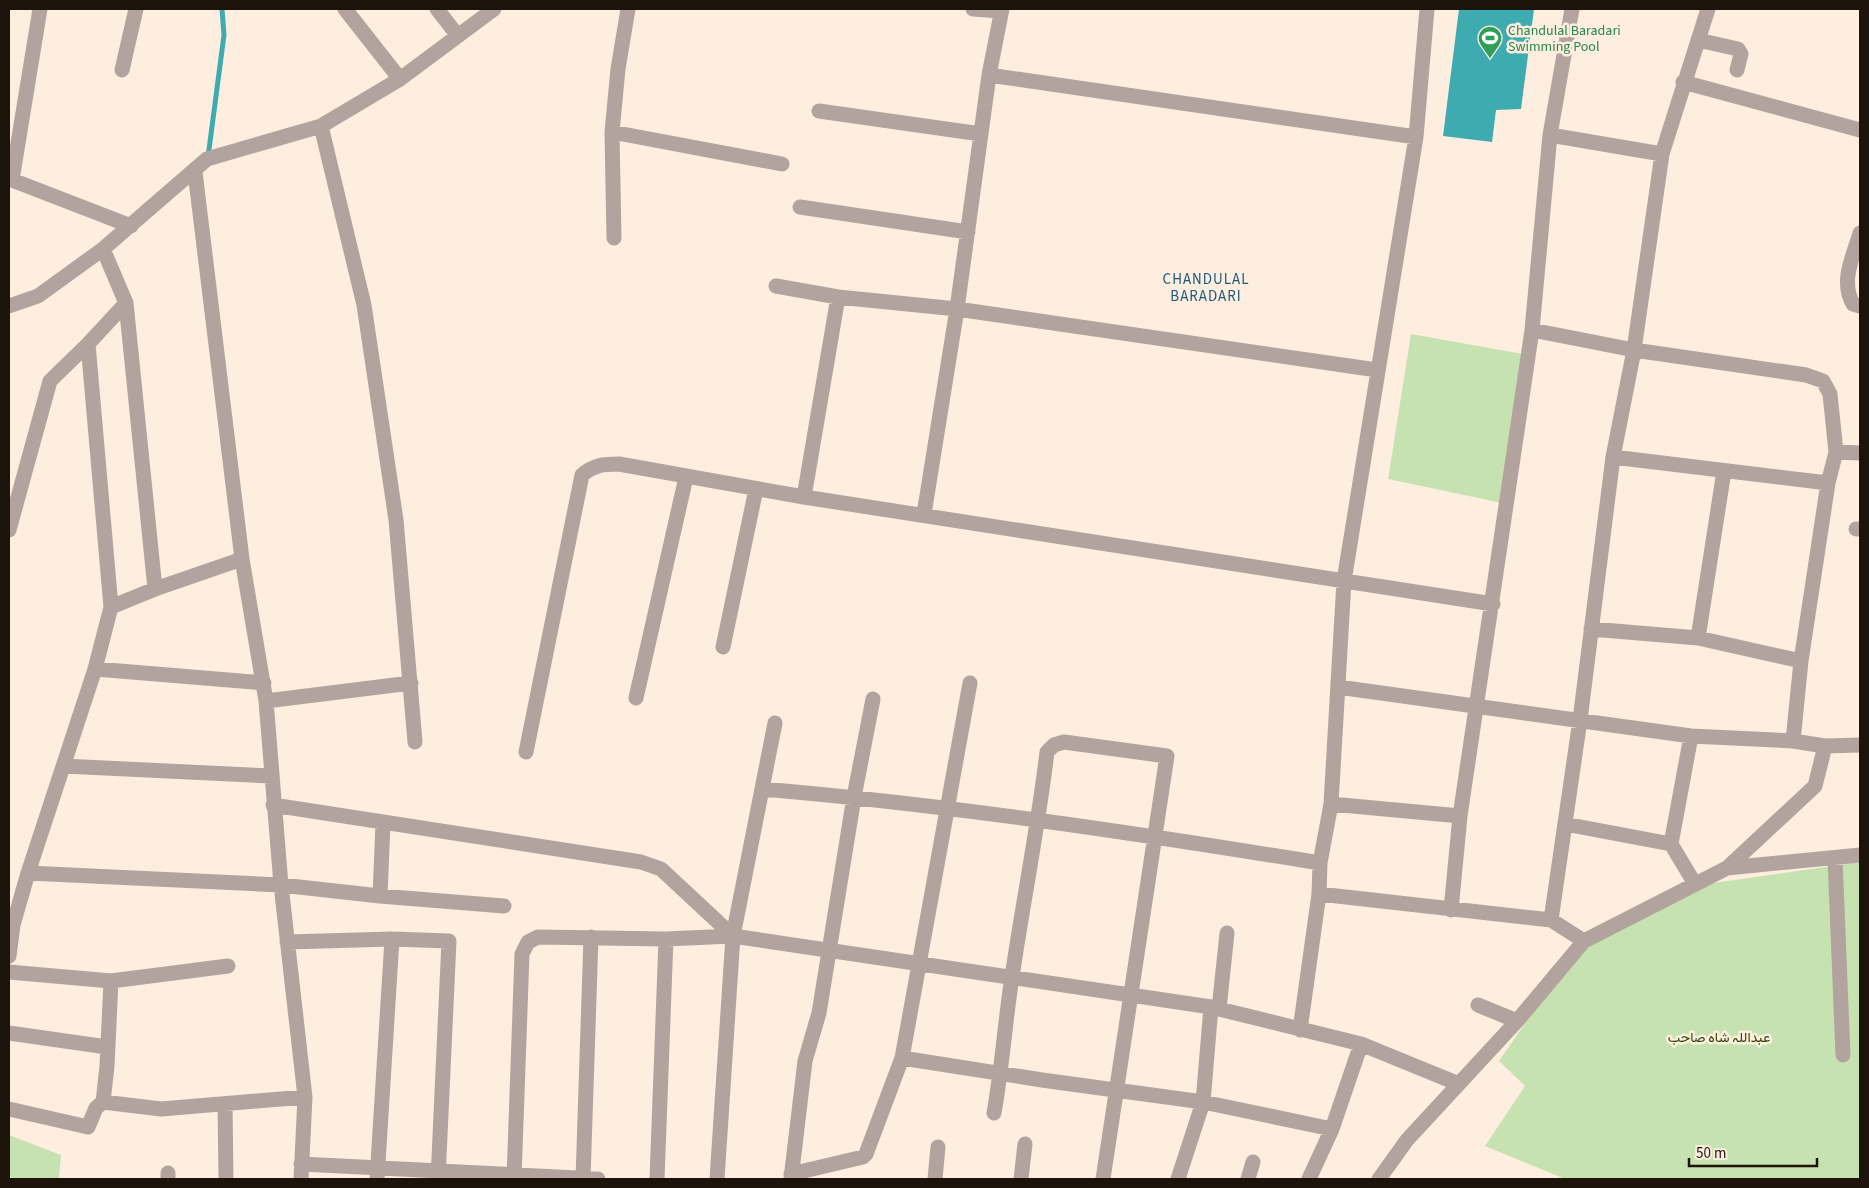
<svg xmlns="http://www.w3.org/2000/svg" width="1869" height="1188" viewBox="0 0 1869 1188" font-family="'Source Sans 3',Vazirmatn,sans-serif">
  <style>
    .green { fill: #c7e2b1 }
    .water { fill: #3dabb0 }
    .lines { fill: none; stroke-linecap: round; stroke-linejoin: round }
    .stream { stroke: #3dabb0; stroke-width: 5 }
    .minor { stroke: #b3a39e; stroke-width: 15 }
    .labels { text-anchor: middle; stroke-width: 5; stroke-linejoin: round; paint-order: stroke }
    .leisure-label { font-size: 14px; fill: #27864d; stroke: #feeedf; text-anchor: start }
    .park-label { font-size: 14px; fill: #2c4a00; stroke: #feeedf }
    .neighbourhood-label { font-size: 15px; letter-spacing: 1px; fill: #1a5978; stroke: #feeedf }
  </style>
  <rect width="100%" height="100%" fill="#feeedf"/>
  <path class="green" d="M1411 334 1529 355 1502 503 1388 479Z
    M1860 862 1859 1179H1565L1485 1146 1525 1086 1499 1061 1559 974 1588 944 1713 883Z
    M9 1135 61 1155 59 1179H9Z"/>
  <path class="water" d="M1459 9H1534L1521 109 1496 110 1492 142 1443 136Z"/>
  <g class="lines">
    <path class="stream" d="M208 157 224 35 222 9"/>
    <path class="minor" d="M40 9 12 180 131 226
      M345 9 400 79
      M437 9 458 36
      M973 9 1001 11
      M1698 40 1738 49 1741 54 1737 70
      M122 70 136 9
      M989 75 1416 137
      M1683 82 1860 130
      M819 111 981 134
      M321 126 364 305 396 520 415 742
      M612 132 782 164
      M1550 135 1662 154
      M195 172 242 559 266 701 281 885 305 1097 301 1179
      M800 207 968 232
      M1860 233C1853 257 1840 281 1853 304L1860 306
      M614 238 612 132 618 69 628 9
      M776 286 838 297 957 309 1377 370
      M126 303 155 589
      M9 306 38 296 103 249 207 159 321 126 400 79 494 9
      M1532 330 1634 350 1806 375 1823 381 1830 394 1836 452 1828 483 1613 457
      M1836 452 1860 453
      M804 497 838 297
      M924 514 957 309 989 75 1002 9
      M1856 529H1860
      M9 530 50 381 88 344
      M111 607 155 589 242 559
      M1591 629 1698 638 1801 661 1793 741
      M1698 638 1724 471
      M723 647 756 489
      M1801 661 1828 483
      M95 669 264 683
      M1338 687 1691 736 1793 741 1825 746 1860 745
      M636 698 686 477
      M266 701 411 683
      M526 752 582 475C594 465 603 464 619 464L804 497 1493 604
      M63 766 271 776
      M762 789C949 805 1135 833 1320 863
      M1331 804 1460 816 1532 330 1550 135 1572 9
      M273 805 641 862 661 869 733 936 1211 1007 1361 1044 1459 1084
      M1565 824 1671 844 1695 884
      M1671 844 1691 736
      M1835 858 1843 1055
      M1727 868 1815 786 1825 746
      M28 873 281 885 380 896 504 906
      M1319 894 1551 920 1584 941
      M380 896 383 823
      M1451 910 1460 816
      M1551 920 1580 720 1613 457 1634 350 1662 154 1708 9
      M733 936 775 723
      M287 942 392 939 449 941 438 1179
      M9 956 13 925 28 873 95 669 111 607 88 344 126 303 103 249
      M9 972 111 981 228 966
      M1478 1005 1517 1021
      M1219 1009 1227 933
      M1300 1030 1319 894 1320 863 1331 804 1344 581 1416 137 1427 9
      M9 1033 107 1047
      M902 1058 1042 1080 1203 1102 1332 1129
      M103 1102 161 1109 305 1097
      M225 1104 226 1179
      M9 1109 88 1127 96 1108 103 1102 107 1066 111 981
      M994 1113C1002 1068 1005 1022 1012 977 1023 902 1038 828 1047 752L1054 745 1064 742 1167 756 1103 1179
      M301 1164 598 1179
      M168 1173V1179
      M791 1174 863 1157 866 1154 902 1058 970 683
      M377 1179 392 939
      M514 1179 522 954 528 942 538 937 666 939 733 936 717 1179
      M583 1179 591 937
      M657 1179 666 939
      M791 1179 805 1061 819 1013 854 797 873 699
      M935 1179 938 1147
      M1021 1179 1025 1144
      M1178 1179 1203 1102 1211 1007
      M1248 1179 1253 1162
      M1309 1179 1332 1129 1361 1044
      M1379 1179 1407 1140 1517 1021 1584 941 1727 868 1860 855"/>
  </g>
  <defs>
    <symbol id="stadium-pin" viewBox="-11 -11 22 30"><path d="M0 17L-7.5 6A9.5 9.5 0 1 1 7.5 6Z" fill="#2e9e5b" stroke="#feeedf"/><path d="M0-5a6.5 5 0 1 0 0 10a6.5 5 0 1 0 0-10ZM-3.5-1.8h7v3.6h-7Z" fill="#fff"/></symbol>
  </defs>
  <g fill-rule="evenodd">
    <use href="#stadium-pin" x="1476" y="24" width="28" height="38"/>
  </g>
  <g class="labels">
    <g class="leisure-label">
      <text x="1508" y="35">Chandulal Baradari<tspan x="1508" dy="16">Swimming Pool</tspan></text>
    </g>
    <g class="park-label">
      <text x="1719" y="1042">عبداللہ شاہ صاحب</text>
    </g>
    <g class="neighbourhood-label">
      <text x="1206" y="284">CHANDULAL<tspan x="1206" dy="17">BARADARI</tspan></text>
    </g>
  </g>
  <rect width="1869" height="1188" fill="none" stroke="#1c130b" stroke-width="20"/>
  <path d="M1689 1158v8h128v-8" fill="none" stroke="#1c130b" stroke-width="2.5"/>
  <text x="1696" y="1158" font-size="15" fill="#1c130b" stroke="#feeedf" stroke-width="4" paint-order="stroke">50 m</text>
</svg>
